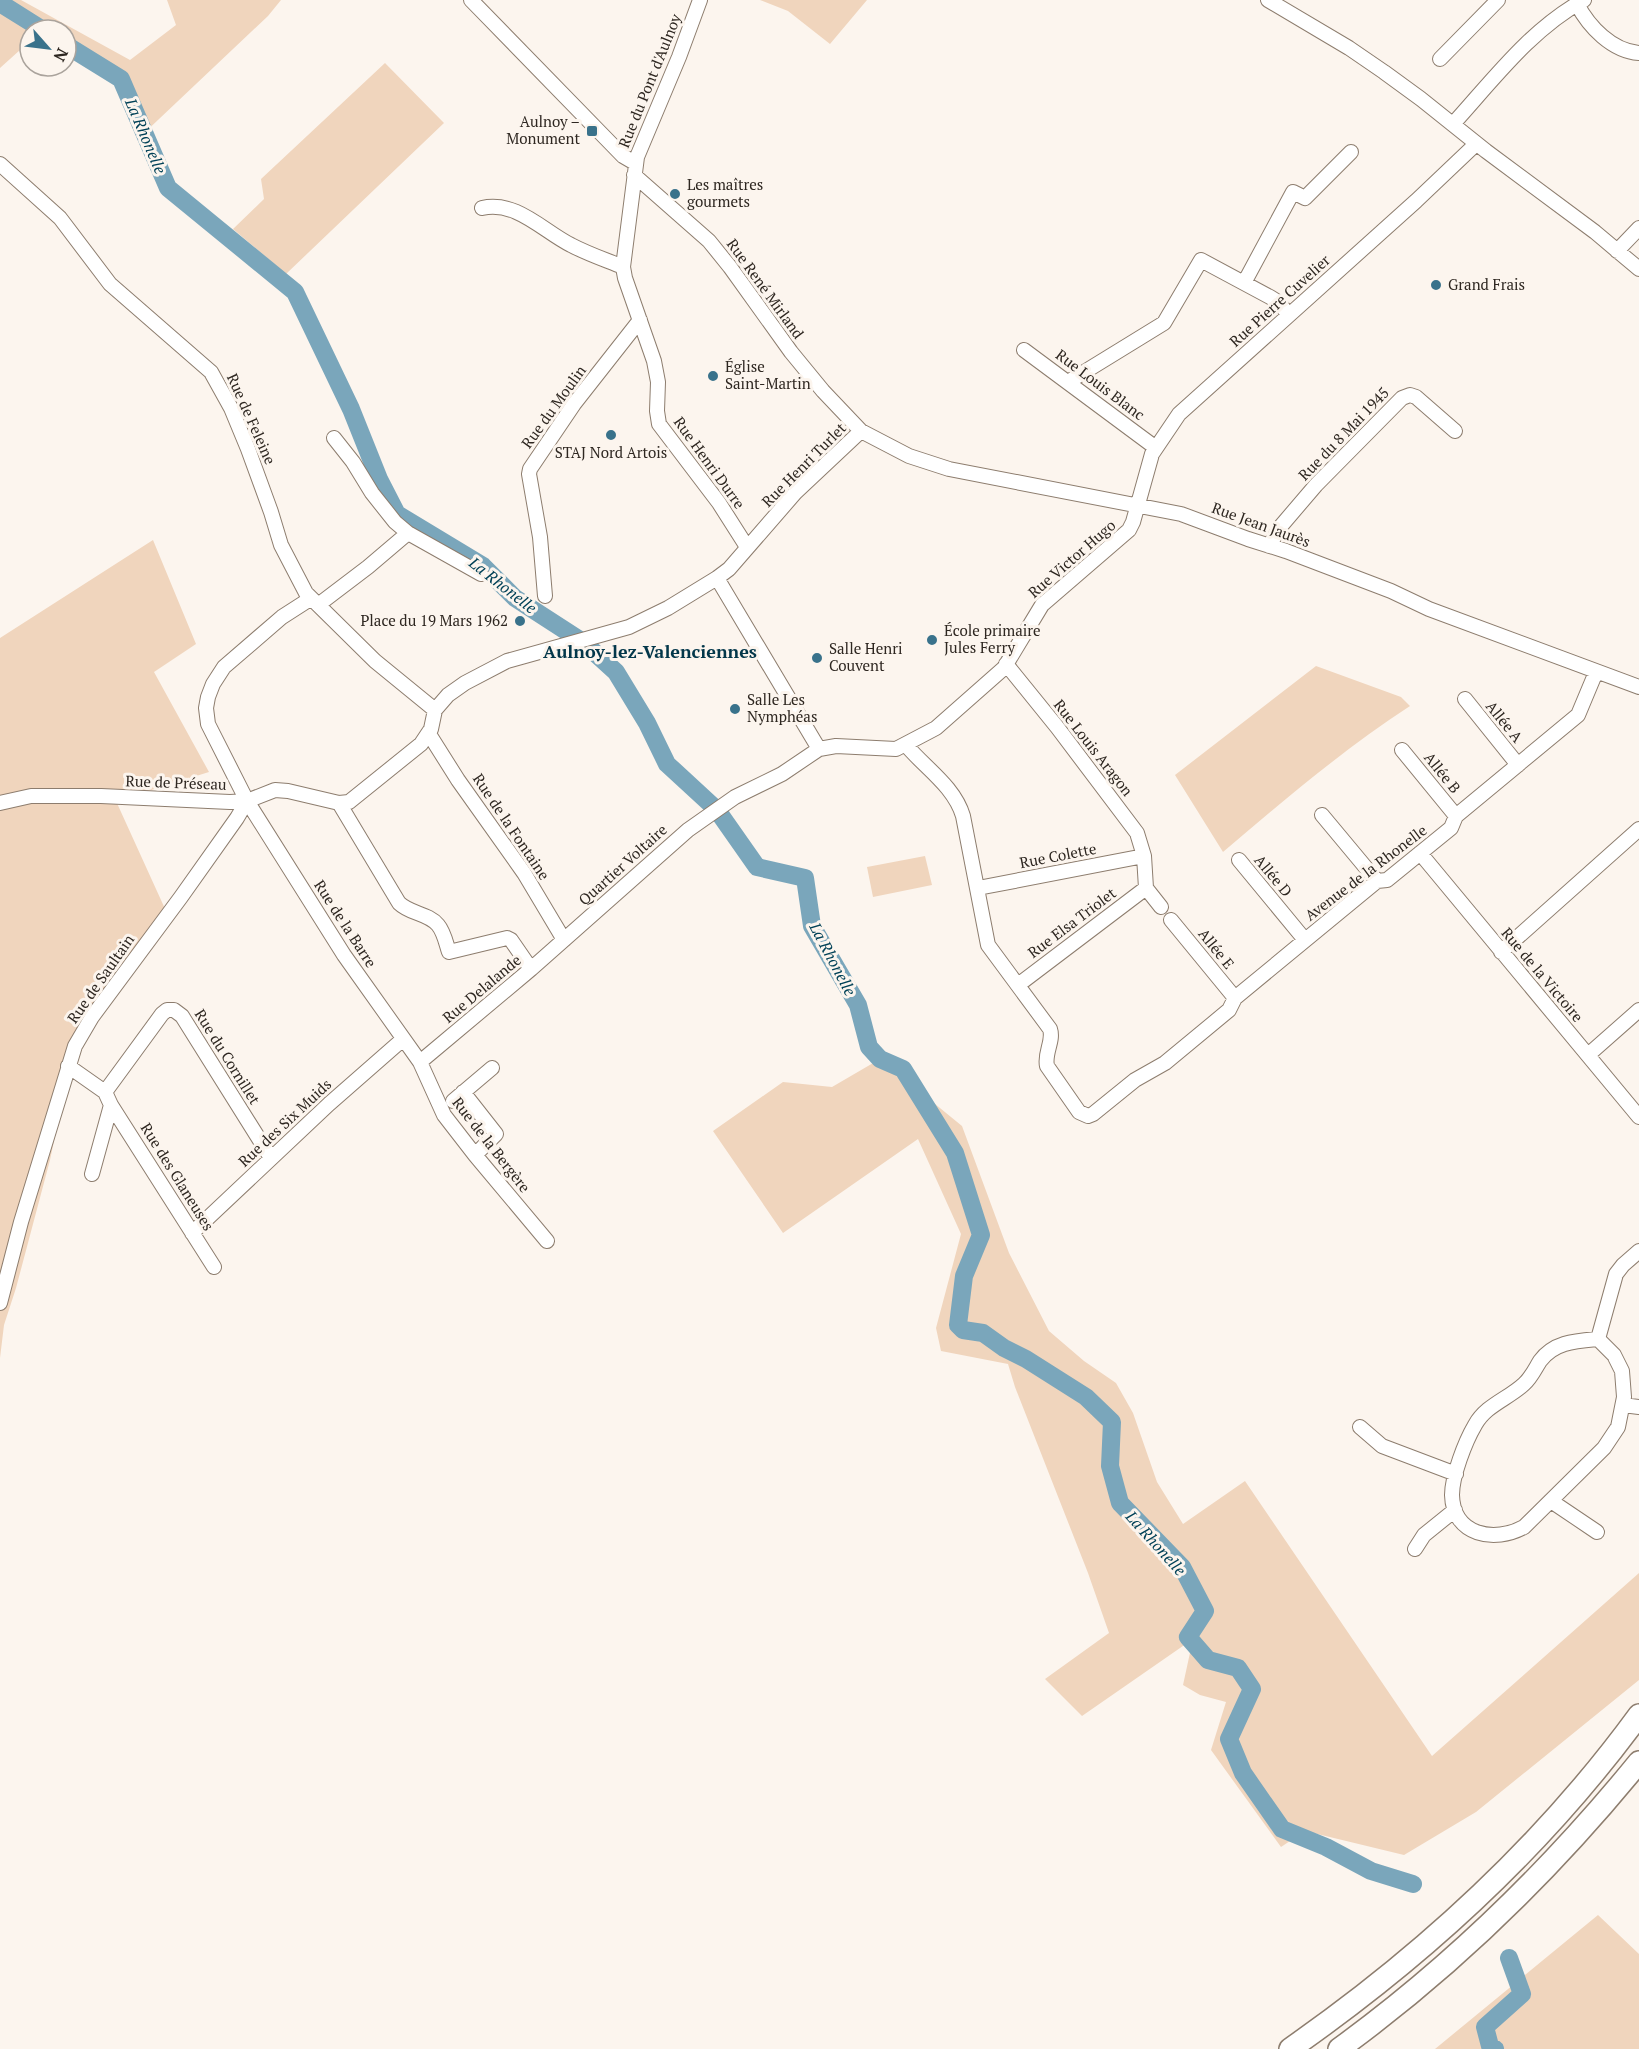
<svg xmlns="http://www.w3.org/2000/svg" width="1639" height="2049" viewBox="0 0 1639 2049" font-family="'PT Serif',serif">
  <style>
    .green { fill: #f0d5bd }
    .lines { fill: none; stroke-linecap: round; stroke-linejoin: round }
    .river { stroke: #7aa6bb; stroke-width: 18 }
    .minor-casing { stroke: #8d7d6e; stroke-width: 16 }
    .highway-casing { stroke: #8d7d6e; stroke-width: 24 }
    .minor { stroke: #fff; stroke-width: 14 }
    .highway { stroke: #fff; stroke-width: 21 }
    .poi-dot { fill: #39728b; stroke: #fcf5ee; stroke-width: 2 }
    .labels { text-anchor: middle; stroke-width: 6; stroke-linejoin: round; paint-order: stroke }
    .street-label { font-size: 15px; fill: #2e2721; stroke: #fcf5ee }
    .poi-label { font-size: 15px; fill: #2e2721; stroke: #fcf5ee; text-anchor: start }
    .water-label { font-size: 16px; font-style: italic; fill: #014157; stroke: #fcf5ee }
    .quarter-label { font-size: 18px; font-weight: bold; fill: #03374a; stroke: #fcf5ee }
  </style>
  <rect width="100%" height="100%" fill="#fcf5ee"/>
  <path class="green" d="M0 0H21L130 60 176 25 167 0H281L268 16 140 137 113 80 66 50V30H30V41L0 68Z
    M760 0H867L830 44 788 11Z
    M385 63 444 123 286 274 233 229 264 199 261 179Z
    M153 540 196 644 154 672 209 772 116 801 166 911 77 1031 50 1160 16 1288 4 1325 0 1358V638Z
    M1316 666 1401 697 1410 706C1344 749 1283 801 1223 852L1175 775Z
    M925 856 932 885 873 897 867 867Z
    M880 1059 962 1126 1009 1253 1049 1331 1084 1361 1116 1383 1133 1413 1157 1482 1183 1524 1245 1481 1432 1756 1639 1573V1680L1476 1812 1404 1855 1305 1831 1281 1847 1211 1750 1226 1702 1200 1695 1183 1685 1193 1639 1082 1716 1045 1679 1109 1633 1088 1573 1015 1387 1008 1364 941 1351 936 1328 961 1234 918 1139 783 1233 713 1131 783 1082 832 1087Z
    M1598 1915 1639 1954V2049H1435Z"/>
  <g class="lines">
    <path class="river" d="M0 3 43 30
      M66 45 121 79 168 188 295 292 351 409 379 479 397 514 483 566 515 598 583 642 616 672 647 723 667 764 717 810 757 867 805 878 812 926 858 1005 869 1047 880 1059 903 1069 955 1153 981 1235 964 1276 958 1325 963 1330 983 1333 1004 1348 1026 1359 1086 1397 1112 1422 1110 1466 1120 1503 1182 1567 1205 1611 1188 1637 1208 1660 1238 1668 1252 1689 1229 1739 1243 1773 1282 1829 1326 1847 1371 1871 1413 1884
      M1495 2049 1490 2046 1485 2027 1522 1994 1509 1958"/>
    <defs>
      <path id="minor" d="M471 0 623 156 635 163
        M700 0 679 57 637 157 623 267 625 278 654 361 658 382 657 411 659 424 719 503 747 547
        M1268 0 1349 48 1384 72 1421 99 1486 151 1595 232 1639 269
        M1577 4C1589 27 1612 51 1639 53
        M1440 59 1498 0
        M1453 124C1493 80 1531 29 1584 0
        M0 164 60 218 110 284 211 372 231 408 248 449 271 512 281 545 306 593 375 661 435 710
        M634 175 709 241 730 267 791 352 823 391 861 431 909 456 949 469 1181 514 1248 539 1286 551 1391 591 1429 609 1639 687
        M482 208C516 200 543 231 571 245 588 254 606 260 623 267
        M1617 251 1639 228
        M1244 283 1293 192 1305 198 1351 152
        M1024 350 1156 448
        M1068 382 1164 323 1201 260 1270 297 1278 302 1289 315
        M334 438 353 462 372 493 395 522 408 533 481 574
        M1269 546 1281 526 1316 485 1402 398 1410 395 1416 397 1455 431
        M717 578 819 749
        M545 596 540 537 529 474 530 469 574 404 640 320
        M310 599 282 617 224 667 213 684 208 697 206 708 208 724 247 801 344 955 420 1062 444 1115 475 1155 547 1241
        M318 605 368 567 408 533
        M1006 664 1057 727 1137 833 1144 856 1146 888 1161 907
        M1465 699 1518 765
        M429 734 458 780 524 873 564 940
        M906 745C925 768 954 786 963 816L988 945 1050 1029C1054 1041 1044 1053 1047 1066L1079 1112 1088 1116 1093 1114 1135 1080 1165 1063 1229 1010 1235 998 1377 881 1387 880 1451 828 1456 816 1578 715 1596 672
        M1402 750 1456 816
        M0 803 31 796H101L230 802 247 801 275 790 288 791 339 803 349 802 421 744 431 729 435 710 448 695 465 683 507 661 629 627 668 608 717 578 729 569 795 493 861 431
        M339 803 399 903C410 914 428 913 438 925 444 932 446 943 449 952L507 938 511 940 531 969
        M1322 815 1377 881
        M1420 853 1639 1117
        M1239 860 1305 940
        M978 888 1144 856
        M1171 920 1235 998
        M1501 952 1639 829
        M1018 985 1146 888
        M1588 1055 1639 1010
        M420 1062 531 969 688 830 735 797 782 774 819 749 836 746 896 749 936 728 1004 668 1042 605 1129 530 1133 522 1152 454 1179 414 1416 201 1476 144
        M68 1066 105 1092 111 1105 92 1174
        M105 1092 162 1014 167 1010H174L182 1016 271 1158
        M463 1092 496 1134 475 1155
        M453 1101 492 1068
        M111 1105 214 1267
        M192 1233 329 1104 402 1040
        M0 1303 21 1222 75 1046 92 1017 181 897 237 818 247 801
        M1598 1339 1614 1355 1622 1371 1624 1397 1618 1427 1604 1448 1524 1527C1495 1543 1453 1536 1452 1495 1452 1476 1465 1442 1475 1425 1486 1405 1508 1399 1524 1384 1531 1378 1535 1369 1540 1361 1554 1342 1575 1341 1598 1339Z
        M1598 1339 1616 1274 1623 1265 1639 1251
        M1623 1405 1639 1407
        M1360 1427 1382 1446 1456 1474
        M1551 1501 1597 1532
        M1415 1549 1424 1535 1455 1510"/>
      <path id="highway" d="M1290 2049C1422 1957 1544 1845 1639 1715
        M1339 2049C1452 1967 1551 1870 1639 1762"/>
    </defs>
    <use href="#minor" class="minor-casing"/>
    <use href="#highway" class="highway-casing"/>
    <use href="#minor" class="minor"/>
    <use href="#highway" class="highway"/>
  </g>
  <g class="poi-dot">
    <rect x="586" y="125" width="12" height="12" rx="3"/>
    <circle cx="675" cy="194" r="6"/>
    <circle cx="1436" cy="285" r="6"/>
    <circle cx="713" cy="376" r="6"/>
    <circle cx="611" cy="435" r="6"/>
    <circle cx="520" cy="621" r="6"/>
    <circle cx="932" cy="640" r="6"/>
    <circle cx="817" cy="658" r="6"/>
    <circle cx="735" cy="709" r="6"/>
  </g>
  <g class="labels">
    <g class="street-label">
      <text transform="translate(650 81) rotate(-68)" y="5">Rue du Pont d'Aulnoy</text>
      <text transform="translate(765 289) rotate(54)" y="5">Rue René Mirland</text>
      <text transform="translate(1280 301) rotate(-42)" y="5">Rue Pierre Cuvelier</text>
      <text transform="translate(1100 385) rotate(37)" y="5">Rue Louis Blanc</text>
      <text transform="translate(554 407) rotate(-54)" y="5">Rue du Moulin</text>
      <text transform="translate(251 419) rotate(66)" y="5">Rue de Feleine</text>
      <text transform="translate(1344 434) rotate(-46)" y="5">Rue du 8 Mai 1945</text>
      <text transform="translate(709 463) rotate(54)" y="5">Rue Henri Durre</text>
      <text transform="translate(804 465) rotate(-45)" y="5">Rue Henri Turlet</text>
      <text transform="translate(1261 525) rotate(20)" y="5">Rue Jean Jaurès</text>
      <text transform="translate(1072 559) rotate(-41)" y="5">Rue Victor Hugo</text>
      <text transform="translate(1504 722) rotate(51)" y="5">Allée A</text>
      <text transform="translate(1093 748) rotate(52)" y="5">Rue Louis Aragon</text>
      <text transform="translate(1442 773) rotate(51)" y="5">Allée B</text>
      <text transform="translate(176 783) rotate(2)" y="5">Rue de Préseau</text>
      <text transform="translate(511 827) rotate(56)" y="5">Rue de la Fontaine</text>
      <text transform="translate(1058 856) rotate(-11)" y="5">Rue Colette</text>
      <text transform="translate(623 865) rotate(-42)" y="5">Quartier Voltaire</text>
      <text transform="translate(1366 873) rotate(-37)" y="5">Avenue de la Rhonelle</text>
      <text transform="translate(1273 876) rotate(50)" y="5">Allée D</text>
      <text transform="translate(1072 923) rotate(-37)" y="5">Rue Elsa Triolet</text>
      <text transform="translate(345 924) rotate(57)" y="5">Rue de la Barre</text>
      <text transform="translate(1216 949) rotate(51)" y="5">Allée E</text>
      <text transform="translate(1542 975) rotate(50)" y="5">Rue de la Victoire</text>
      <text transform="translate(101 979) rotate(-55)" y="5">Rue de Saultain</text>
      <text transform="translate(482 989) rotate(-40)" y="5">Rue Delalande</text>
      <text transform="translate(227 1057) rotate(58)" y="5">Rue du Cornillet</text>
      <text transform="translate(285 1123) rotate(-43)" y="5">Rue des Six Muids</text>
      <text transform="translate(491 1145) rotate(52)" y="5">Rue de la Bergère</text>
      <text transform="translate(177 1177) rotate(58)" y="5">Rue des Glaneuses</text>
    </g>
    <g class="poi-label">
      <text x="580" y="127" text-anchor="end">Aulnoy –<tspan x="580" dy="17">Monument</tspan></text>
      <text x="687" y="190">Les maîtres<tspan x="687" dy="17">gourmets</tspan></text>
      <text x="1448" y="290">Grand Frais</text>
      <text x="725" y="372">Église<tspan x="725" dy="17">Saint-Martin</tspan></text>
      <text x="611" y="458" text-anchor="middle">STAJ Nord Artois</text>
      <text x="508" y="626" text-anchor="end">Place du 19 Mars 1962</text>
      <text x="944" y="636">École primaire<tspan x="944" dy="17">Jules Ferry</tspan></text>
      <text x="829" y="654">Salle Henri<tspan x="829" dy="17">Couvent</tspan></text>
      <text x="747" y="705">Salle Les<tspan x="747" dy="17">Nymphéas</tspan></text>
    </g>
    <g class="water-label">
      <text transform="translate(146 136) rotate(67)" y="6">La Rhonelle</text>
      <text transform="translate(503 585) rotate(38)" y="6">La Rhonelle</text>
      <text transform="translate(833 959) rotate(62)" y="6">La Rhonelle</text>
      <text transform="translate(1156 1543) rotate(48)" y="6">La Rhonelle</text>
    </g>
    <g class="quarter-label">
      <text x="650" y="658">Aulnoy-lez-Valenciennes</text>
    </g>
  </g>
  <g transform="translate(48 48) rotate(118)"><circle r="28" fill="#fcf5ee" stroke="#aaa39c" stroke-width="1.5"/>
  <path d="M0-4.5L10 22L0 15L-10 22Z" fill="#39728b"/>
  <text y="-9" font-size="16" font-weight="bold" text-anchor="middle" fill="#2e2721">N</text>
  </g>
</svg>
